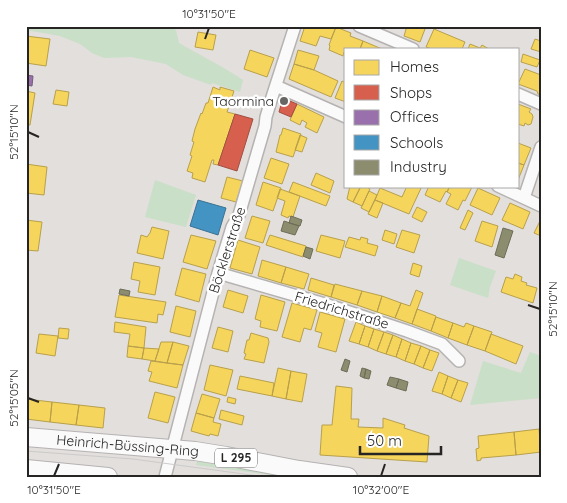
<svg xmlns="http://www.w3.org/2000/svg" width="567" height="503" viewBox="0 0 567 503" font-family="Quicksand,sans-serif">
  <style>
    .green { fill: #c9dfc7 }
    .homes { fill: #f6d55c; stroke: #b8a04b }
    .shops { fill: #d6604d; stroke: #a14e41 }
    .offices { fill: #9970ab; stroke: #765a82 }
    .schools { fill: #4393c3; stroke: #3a7293 }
    .industry { fill: #8c8c6e; stroke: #6d6d58 }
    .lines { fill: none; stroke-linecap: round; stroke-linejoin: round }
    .minor-casing { stroke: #b5b2b2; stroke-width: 14 }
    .primary-casing { stroke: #b5b2b2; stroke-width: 20 }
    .minor { stroke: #fbfafa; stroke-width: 11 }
    .primary { stroke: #fbfafa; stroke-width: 18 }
    .tram { stroke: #cccbca; stroke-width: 1 }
    .ticks { fill: none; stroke: #262524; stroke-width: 2 }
    .poi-dot { fill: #686665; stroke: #fff; stroke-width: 2 }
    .labels { text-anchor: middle; stroke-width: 5; stroke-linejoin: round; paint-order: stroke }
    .shield { fill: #fff; stroke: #676666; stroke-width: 1 }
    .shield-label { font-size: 12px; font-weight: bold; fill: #262524 }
    .poi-label { font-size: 14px; fill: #262524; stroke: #fff; text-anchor: end }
    .street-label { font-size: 14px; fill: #262524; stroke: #fff }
    .neatline { fill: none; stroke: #262524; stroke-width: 2 }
    .ticks-label { font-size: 12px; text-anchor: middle; fill: #262524 }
  </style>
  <rect width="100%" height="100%" fill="#e2dfdd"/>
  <path class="green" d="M26 26H168L176 30 179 43C201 56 223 66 243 80L240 92 212 83 211 85 183 75 166 64 131 57 104 58 92 53 80 44 60 36 26 30Z
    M155 180 196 195 186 227 145 217Z
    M459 258 496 271 490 287 488 298 450 285Z
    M530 352 541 356V398L470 405 483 361 521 373Z
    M197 461 274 474 301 477H286L196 465Z"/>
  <path class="homes" d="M305 26H335L336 27 331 39 320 36 316 46 300 41Z
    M407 26H418L425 29 420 42 404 36Z
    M336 27 351 33 350 36 363 41 360 49H346V52H344L343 56 329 50 330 46 329 45Z
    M434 29 465 42 462 49H432L426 47Z
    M198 32 216 35 213 50 195 47Z
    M26 36 50 39 46 66 26 63Z
    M535 39 541 41V52L531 49Z
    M363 41 382 49H360Z
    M470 44 480 48 482 45 489 49H468Z
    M250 50 274 58 267 77 244 69Z
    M298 50 319 56 314 70 294 64Z
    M523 54 540 60 537 67 521 62Z
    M294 64 314 70 338 81 331 97 289 79Z
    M525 69 541 75V95L538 94 537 91 518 84Z
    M342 81 346 83V102L335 98Z
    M213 87 220 90V87L234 91 227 112 235 114 218 165 213 164 214 160H212L205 182 192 178 193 173 187 171 192 156 190 155 194 142 192 141 195 129 201 113 202 114 206 103H208Z
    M56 90 69 92 67 106 53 104Z
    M26 91 35 93 30 125H26Z
    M297 104 324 117 317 133 305 127 307 123 302 120 300 125 290 120Z
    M518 104 531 109 529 112 532 114 533 117 531 124 528 125 525 123 524 126 518 124Z
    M283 128 301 134 293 157 276 152 280 135H281Z
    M300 135 307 138 302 152 295 150Z
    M518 143 531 148 524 165 518 163Z
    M271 158 289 164 282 184 264 178Z
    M518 163 524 165 518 180Z
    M26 164 47 167 44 195 26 193Z
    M316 173 334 181 330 193 311 185Z
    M227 177 243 181 236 202 221 198Z
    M263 182 281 188 273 211 256 205Z
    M293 182 330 196 326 206 289 192Z
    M350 186H361L353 202 347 199Z
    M361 186H365L370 189 362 206 353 202Z
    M407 186H422L409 214 375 200 380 188 402 197Z
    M429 186H450L447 192 446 191 440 202 425 195Z
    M450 186 472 187 465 201 463 200 458 210 446 204 451 194 447 192Z
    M478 188 500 198 492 215 470 205Z
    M280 189 300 196 293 217 289 216 288 218 281 215 285 201 277 198Z
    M369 191 377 195 369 212 361 208Z
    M375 200 383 203 377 218 368 214Z
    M510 203 530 212 523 229 502 220Z
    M417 207 427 212 422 222 412 217Z
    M468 210 473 213 465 230 460 228Z
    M252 216 270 221 263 243 245 238Z
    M541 219V236L534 233Z
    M26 220 42 222 38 251 26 250Z
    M482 221 498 226 492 247 475 241Z
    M152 227 169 231 163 259 137 253 141 235 147 237 150 233Z
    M385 230 397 234 394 244 382 240Z
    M402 230 420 235 414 253 396 247Z
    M191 235 216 241 207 269 183 262Z
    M270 235 306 246 303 257 266 245Z
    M321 235 345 241 340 258 316 251Z
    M349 237 360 240 361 237 368 239 367 243 378 246 375 256 345 247Z
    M238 240 260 247 252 274 230 268Z
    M262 260 286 267 281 283 258 276Z
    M134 262 160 267 155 295 138 292 140 281 131 279Z
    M413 263 422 266 419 277 410 274Z
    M286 267 309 274 304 289 281 283Z
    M182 268 206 274 199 302 175 295Z
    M515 274 522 277 521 281 527 283 526 285 537 288 533 303 501 292 506 277 513 279Z
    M311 278 334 285 331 297 308 290Z
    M335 284 362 291 357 305 331 297Z
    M228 290 248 296 243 313 223 307Z
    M416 290 423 293 412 324 395 318 401 303 410 306Z
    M362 291 382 296 377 312 357 305Z
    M119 295 166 302 163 315 158 314 157 323 115 317Z
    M261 295 285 302 277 331 260 327 261 321 255 319Z
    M382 296 401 303 395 318 377 312Z
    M292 303 317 310 311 330 304 328 300 342 282 337Z
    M176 306 196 311 190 337 170 332Z
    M417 309 436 316 431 331 412 324Z
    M320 312 345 319 336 352 318 347 322 333 315 331Z
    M436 317 453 323 448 338 431 331Z
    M115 322 146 327 144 348 128 346 130 334 114 332Z
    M356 322 365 326 359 344 349 341Z
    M453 323 464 327 466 323 474 326 467 345 448 338Z
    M365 326 374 329 368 347 359 344Z
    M474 326 492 332 485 351 467 345Z
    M218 327 233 331 228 352 212 348Z
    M59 328 69 329 68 339 58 338Z
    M374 329 384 332 377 351 368 347Z
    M384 332 393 335 386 354 377 351Z
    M251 333 268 338 269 342 264 363 244 359 246 354 244 353 247 340H249Z
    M39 334 58 336 55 356 36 353Z
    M491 334 523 346 516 364 485 351Z
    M393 335 402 339 396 357 386 354Z
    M402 339 411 343 405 361 396 357Z
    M161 342H173L167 363 155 361Z
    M173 342 189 346 183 365 167 363Z
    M411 343 421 346 414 364 405 361Z
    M128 346 144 348 142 359 127 357Z
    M421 346 430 350 423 368 414 364Z
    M144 348 159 349 155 361 142 359Z
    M430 350 439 353 432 371 423 368Z
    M151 361 183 365 177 388 149 381 152 372 148 371Z
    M210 365 233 370 226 396 204 390Z
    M278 368 291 371 286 399 272 396Z
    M291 371 307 374 302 402 286 399Z
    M439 372 448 376 442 394 432 391Z
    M240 376 274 383 272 396 237 389Z
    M448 376 458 380 451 398 442 394Z
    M458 380 468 383 461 402 451 398Z
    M336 386 352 388 351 419H359L358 427 383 428V418L405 425 404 428 429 436 427 462 320 455 322 425H332Z
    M155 392 175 397 168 423 148 418Z
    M202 394 220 399 214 418 196 413Z
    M228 397 236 399 235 404 227 402Z
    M26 399 52 402 50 422 26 419Z
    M52 402 79 405 76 425 50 422Z
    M79 405 105 408 103 428 76 425Z
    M221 410 244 416 242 425 219 419Z
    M196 413 214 418 213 422 221 424 218 436 210 434 209 436 191 431Z
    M539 429 541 452 516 455 514 432Z
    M514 432 516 455 481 458V460L477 461 476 449 479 448 478 436Z"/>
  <path class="shops" d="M283 98 297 104 291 117 279 112Z
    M235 114 253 119 237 171 218 165Z"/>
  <path class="offices" d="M26 75 33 76 32 86 26 85Z"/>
  <path class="schools" d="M198 200 226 208 218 235 190 226Z"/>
  <path class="industry" d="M291 216 302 220 300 226 289 223Z
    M284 221 299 226 295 235 281 231Z
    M503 228 513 231 504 258 495 255Z
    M306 247 313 249 310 259 303 256Z
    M120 289 130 291 129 296 119 294Z
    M345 359 350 361 347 372 341 370Z
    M362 368 366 369 364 378 360 376Z
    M366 369 371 371 369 379 364 378Z
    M390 377 399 379 396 388 387 385Z
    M399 379 408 382 406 391 396 388Z"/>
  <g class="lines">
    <defs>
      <path id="minor" d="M359 26 413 49
        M276 86 346 117
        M518 94 541 104
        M498 186 541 206
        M524 198 541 147
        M218 273 325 304 407 331 442 344 459 361
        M165 477 218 273 232 227 239 215 265 126 266 117 273 94 295 26"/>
      <g id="primary">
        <path id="s1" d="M26 437 195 451 226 456 299 470 348 477"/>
        <path d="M26 469 108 477"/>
      </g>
    </defs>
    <use href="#minor" class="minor-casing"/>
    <use href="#primary" class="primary-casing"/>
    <use href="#minor" class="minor"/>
    <use href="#primary" class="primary"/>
    <path class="tram" d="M26 451 133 459 266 477"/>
  </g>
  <path class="ticks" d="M205 39 209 28M28 132 39 137M528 305 540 309M28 398 39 402M54 476 59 464M381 476 385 464"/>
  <circle class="poi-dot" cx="284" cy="101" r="5"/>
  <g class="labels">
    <rect class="shield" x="215" y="448.5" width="42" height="19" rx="4"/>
    <g class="shield-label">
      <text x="236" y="462">L 295</text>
    </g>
    <g class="poi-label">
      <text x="274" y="106">Taormina</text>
    </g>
    <g class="street-label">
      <text transform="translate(227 250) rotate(-72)" y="5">Böcklerstraße</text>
      <text transform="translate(342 310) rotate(17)" y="5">Friedrichstraße</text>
      <text dy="5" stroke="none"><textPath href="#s1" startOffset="102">Heinrich-Büssing-Ring</textPath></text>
    </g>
  </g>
  <rect width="567" height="503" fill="none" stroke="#ffffff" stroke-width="55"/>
  <rect x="344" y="48" width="175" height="140" fill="#ffffff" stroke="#a8a8a7"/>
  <rect x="354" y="60" width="25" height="15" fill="#f6d55c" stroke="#a8a8a7"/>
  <text x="390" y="72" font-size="15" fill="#262524">Homes</text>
  <rect x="354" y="85" width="25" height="15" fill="#d6604d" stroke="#a8a8a7"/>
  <text x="390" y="98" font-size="15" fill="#262524">Shops</text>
  <rect x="354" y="110" width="25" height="15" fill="#9970ab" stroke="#a8a8a7"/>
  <text x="390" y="122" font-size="15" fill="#262524">Offices</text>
  <rect x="354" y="135" width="25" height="15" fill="#4393c3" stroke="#a8a8a7"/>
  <text x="390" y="148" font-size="15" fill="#262524">Schools</text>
  <rect x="354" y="160" width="25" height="15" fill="#8c8c6e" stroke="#a8a8a7"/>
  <text x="390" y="172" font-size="15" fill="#262524">Industry</text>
  <path d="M360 446v8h81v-8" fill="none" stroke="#262524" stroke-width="2.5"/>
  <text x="367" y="446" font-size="15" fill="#262524" stroke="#ffffff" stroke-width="4" paint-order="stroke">50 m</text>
  <rect x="28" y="28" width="512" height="448" class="neatline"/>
  <g class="ticks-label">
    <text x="209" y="18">10°31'50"E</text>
    <text transform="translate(14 132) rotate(-90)" y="4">52°15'10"N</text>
    <text transform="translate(553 309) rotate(-90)" y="4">52°15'10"N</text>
    <text transform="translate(14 398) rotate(-90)" y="4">52°15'05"N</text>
    <text x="54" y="494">10°31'50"E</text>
    <text x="381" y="494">10°32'00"E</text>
  </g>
</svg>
